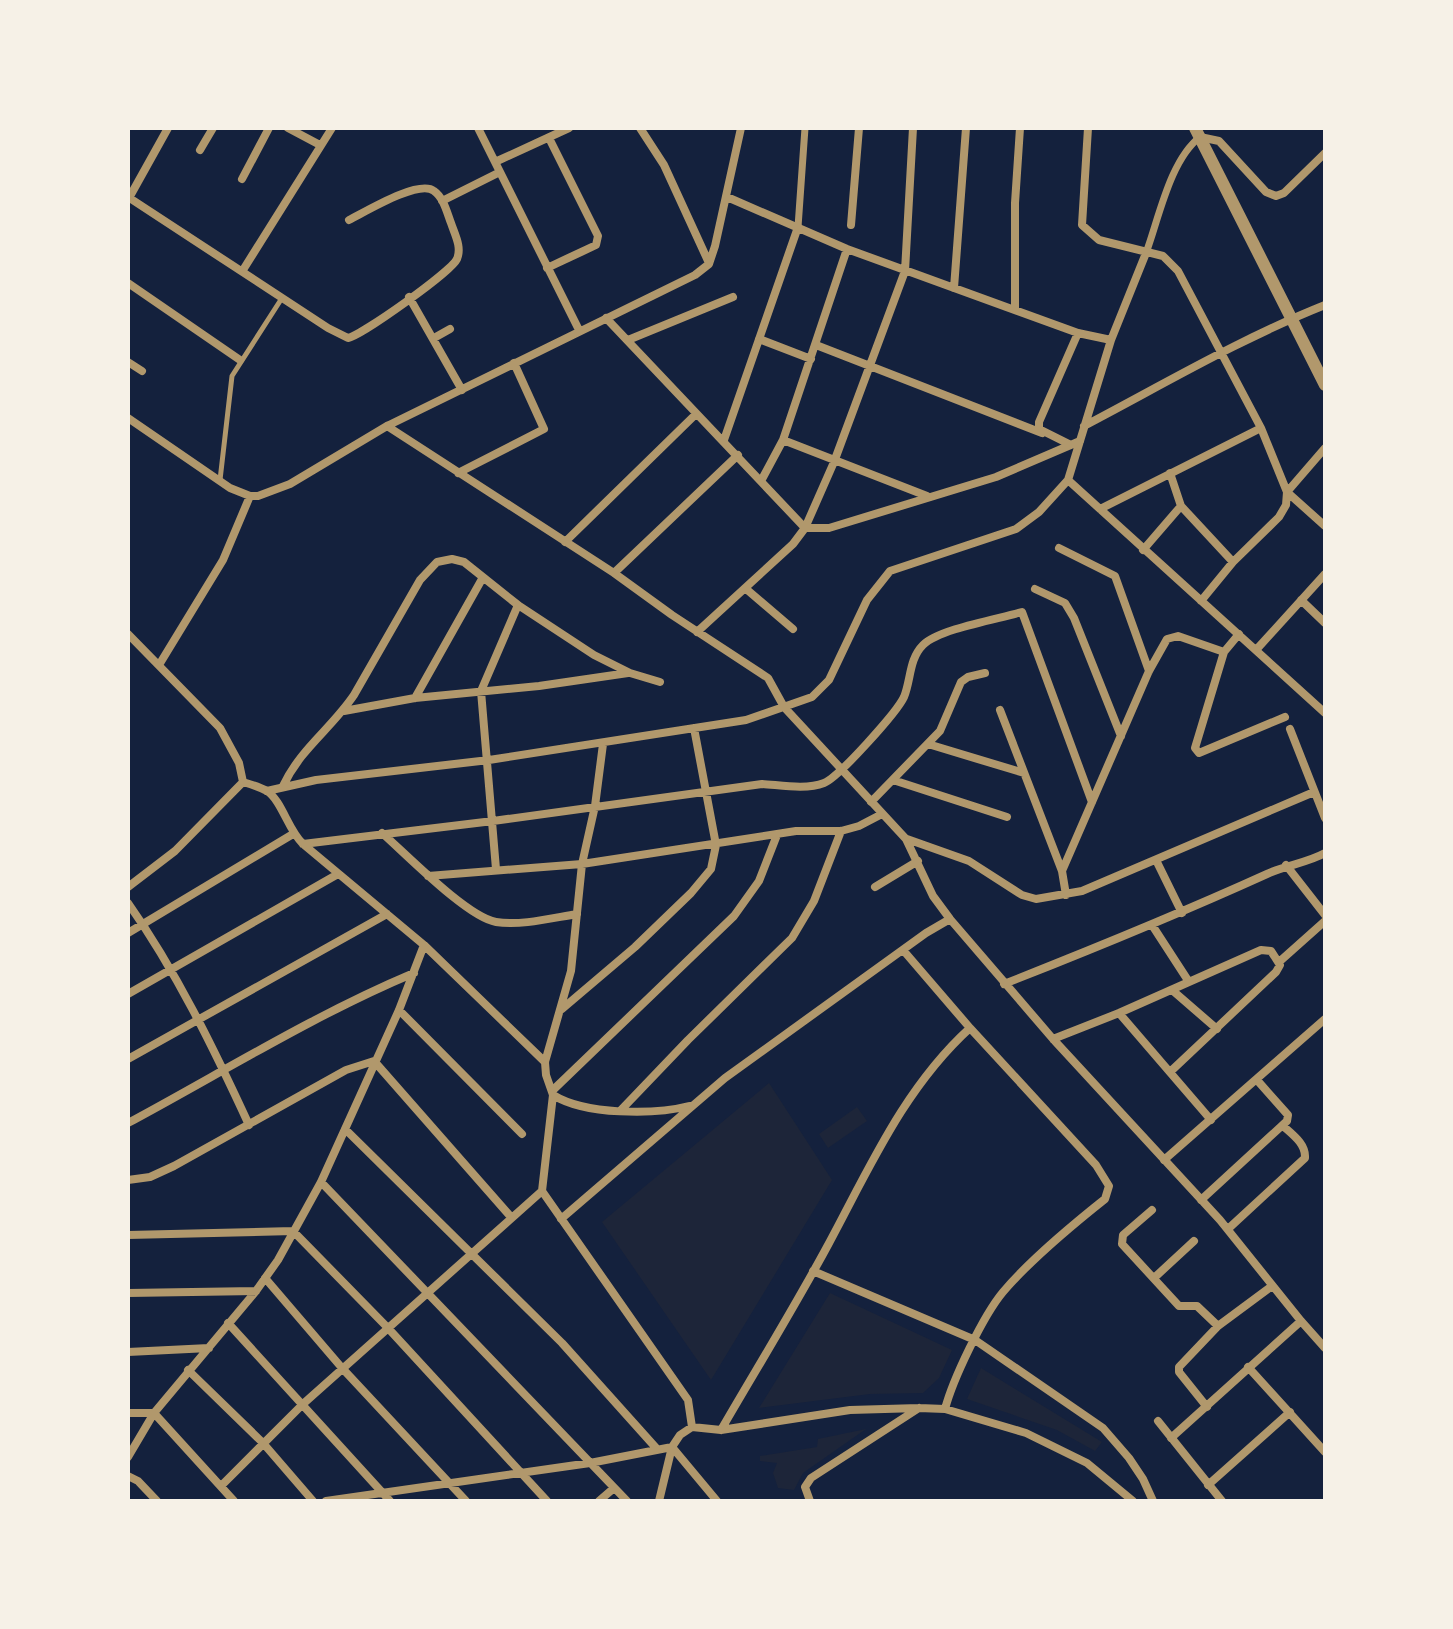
<svg xmlns="http://www.w3.org/2000/svg" width="1453" height="1629" viewBox="0 0 1453 1629" font-family="Karla,sans-serif">
  <style>
    .green { fill: #1d2539 }
    .lines { fill: none; stroke-linecap: round; stroke-linejoin: round }
    .service { stroke: #b1986c; stroke-width: 5 }
    .pedestrian { stroke: #b1986c; stroke-width: 7 }
    .minor { stroke: #b1986c; stroke-width: 8 }
    .tertiary { stroke: #b1986c; stroke-width: 12 }
  </style>
  <rect width="100%" height="100%" fill="#14213d"/>
  <path class="green" d="M769 1083 832 1180 711 1380 602 1222Z
    M857 1107 867 1121 828 1148 819 1134Z
    M830 1293 952 1350 939 1378 923 1393 870 1394 759 1408Z
    M981 1368 1102 1442 1095 1451 1057 1430 967 1399Z
    M866 1429 803 1473 794 1490 778 1488 773 1473 777 1463 760 1461V1456L817 1447 818 1439Z"/>
  <g class="lines">
    <path class="service" d="M220 480 232 376 282 298"/>
    <path class="pedestrian" d="M798 227 805 128
      M1146 253C1159 218 1170 160 1200 137"/>
    <path class="minor" d="M288 128 320 145
      M478 128 579 330
      M640 128 664 165 709 263
      M1088 128 1082 225 1099 240 1163 256 1178 271 1261 428 1287 492 1325 526
      M1200 137 1219 141 1266 192 1276 196 1284 193 1325 153
      M200 150 213 128
      M495 162 569 128
      M242 179 269 128
      M128 197 328 328 348 338C362 335 451 272 457 259 462 247 455 235 451 223 447 213 444 198 434 191 419 179 365 212 349 220
      M727 197 847 249 1078 333 1111 340
      M129 198 168 128
      M442 201 500 172
      M851 225 859 128
      M547 268 596 245 598 236 549 138
      M243 270 332 128
      M128 283 240 360
      M954 288 966 128
      M409 297 462 390
      M1015 309V203L1020 128
      M606 318 805 528
      M434 338 450 329
      M759 339 811 359
      M628 340 733 297
      M816 345 1042 433
      M128 362 142 371
      M128 418 230 488 250 496H258L290 484 387 426 695 275 709 264 715 246 741 128
      M387 426 614 573 672 615 768 678 784 707 906 839 933 896 950 919 1053 1039 1220 1220 1301 1321 1325 1348
      M1084 426C1164 384 1242 338 1325 305
      M724 440 798 227
      M783 440 927 496
      M1069 444 1039 429V422L1078 333
      M458 473 544 429 514 363
      M1068 480 1325 713
      M761 481 783 440 847 249
      M1181 506 1233 562
      M1100 509 1261 428
      M805 528H829L996 477 1080 441
      M565 542 696 414
      M1059 548 1115 576 1149 671
      M1143 550 1181 506 1170 473
      M614 573 738 455
      M745 588 793 629
      M1035 589 1065 603 1074 618 1121 736
      M1301 600 1325 623
      M1201 601 1233 562 1279 517 1286 505 1287 492 1325 448
      M697 632 793 544 805 528 834 462 905 271 913 128
      M128 634 220 728 239 763 243 782
      M1256 650 1325 574
      M1224 652 1195 748 1199 753 1285 717
      M159 665 223 560 250 496
      M415 698 482 579
      M1000 710 1062 871 1066 895
      M344 711 415 698 539 686 628 673
      M1290 729 1325 818
      M928 744 1024 773
      M893 780 1007 817
      M243 782C250 784 260 787 267 791 282 801 288 830 303 844L424 945 545 1062
      M283 786C301 748 331 729 354 695L420 580 437 562 452 559 464 562 518 605 594 655 630 673 660 682
      M267 791 316 780 489 760 746 720 812 697 829 680 867 600 890 571 1016 529 1039 512 1068 480 1111 340 1146 253
      M871 802 940 731 961 682 968 677 985 673
      M382 833C406 854 467 917 496 922 521 926 552 918 577 914
      M907 839 969 861 1022 895 1036 899 1082 891 1314 792
      M303 844 493 821 762 784C780 785 806 790 824 783 839 777 897 712 904 697 911 680 909 659 923 645 939 629 998 619 1022 612L1092 802
      M1156 860 1182 913
      M1286 865 1325 915
      M496 869 481 691 518 605
      M1062 871 1149 671 1167 639 1178 636 1224 652 1239 634
      M428 876 582 864 796 831H841L859 826 882 814
      M128 887 175 851 243 782
      M875 887 918 861
      M128 903C176 971 214 1049 249 1125
      M1152 925 1189 982
      M128 933 293 834
      M903 950 970 1028 1096 1165 1109 1186 1105 1199C1071 1226 1031 1259 1003 1292 983 1316 953 1379 945 1409
      M1279 962 1325 921
      M1004 984C1093 949 1181 913 1267 874 1286 865 1307 863 1325 853
      M1172 990 1217 1029
      M128 994 338 874
      M562 1009 635 947 691 893 711 869 716 845 694 728
      M399 1010 522 1134
      M1119 1013 1211 1120
      M1053 1039 1119 1013 1261 950 1271 951 1280 965 1276 972 1170 1072
      M128 1059 387 914
      M552 1091 734 916 759 881 777 835
      M553 1095C585 1115 654 1115 689 1106
      M621 1110 688 1040 792 938 814 901 841 831
      M128 1123C223 1072 314 1015 414 973
      M345 1129 562 1343 657 1449
      M1164 1160 1325 1019
      M128 1180 150 1177 174 1166 346 1070 374 1061 511 1217
      M321 1182 627 1501
      M542 1191 553 1095 546 1075 545 1062 571 971 582 864 595 806 603 744
      M542 1191 688 1400 692 1427
      M1201 1200 1287 1121 1288 1115 1257 1080
      M1152 1210 1123 1235 1122 1244 1179 1306H1197L1218 1326
      M561 1219 725 1078 926 933 950 919
      M1228 1229 1305 1158C1306 1144 1293 1135 1283 1126
      M128 1235 293 1231 387 1327 547 1501
      M813 1271 975 1340 1103 1428 1129 1458 1143 1479 1153 1501
      M265 1278 342 1368 466 1501
      M1154 1278 1194 1241
      M128 1293 256 1291
      M228 1323 390 1501
      M128 1352 209 1348
      M1248 1367 1325 1452
      M188 1370 263 1443 313 1501
      M1207 1407 1179 1372V1367L1218 1326 1272 1286
      M128 1413H154L234 1501
      M1158 1421 1222 1501
      M721 1430C757 1368 794 1308 828 1245 869 1169 904 1088 970 1028
      M1171 1438 1301 1321
      M672 1447 717 1501
      M128 1457 154 1413 256 1291 278 1260 321 1182 399 1010 424 945
      M128 1476 138 1481 157 1501
      M1208 1485 1290 1412
      M221 1486 303 1404 542 1191
      M326 1501 590 1463 672 1447
      M599 1501 614 1488
      M659 1501 672 1447 680 1435 692 1427 721 1430 850 1410 919 1408 945 1409 1026 1433 1087 1463 1133 1501
      M810 1501 805 1487 811 1478 919 1408"/>
    <path class="tertiary" d="M1195 128 1325 385"/>
  </g>
  <rect width="1453" height="1629" fill="none" stroke="#f6f1e7" stroke-width="260"/>
</svg>
